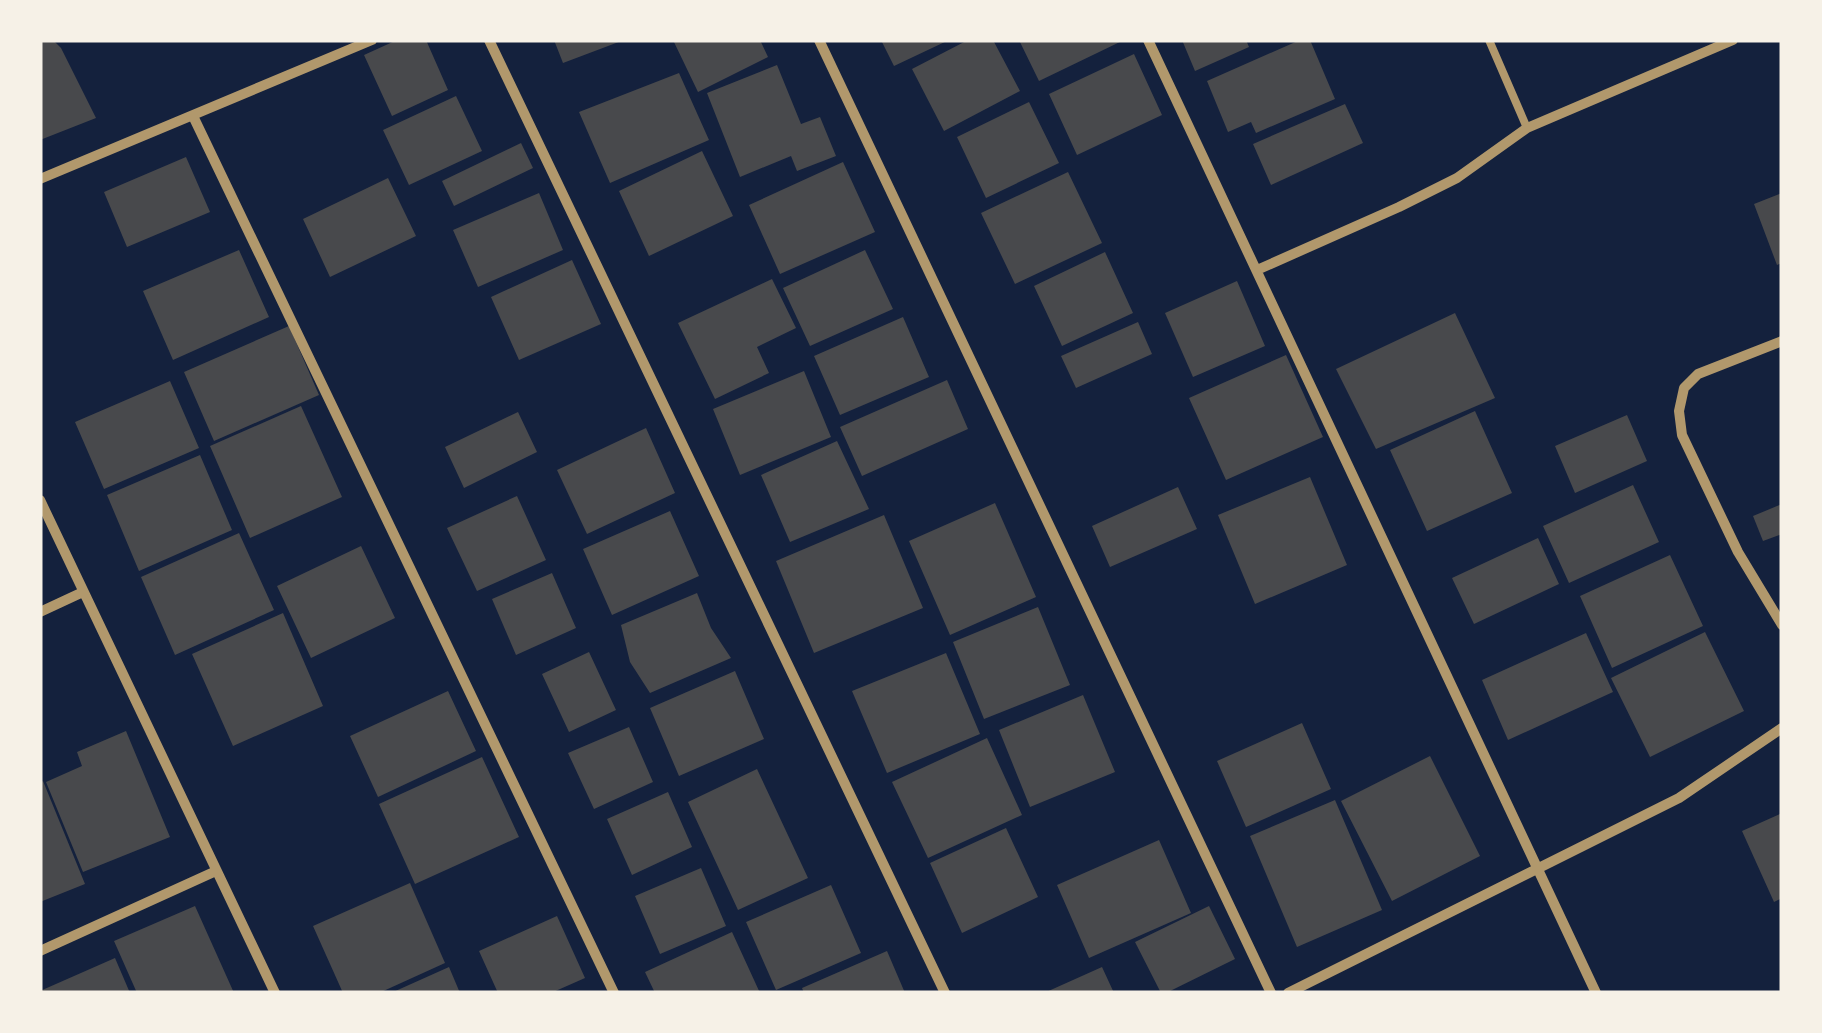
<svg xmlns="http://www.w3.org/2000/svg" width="1822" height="1033" viewBox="0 0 1822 1033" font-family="'Fira Sans Condensed',sans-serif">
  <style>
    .building { fill: #48494c }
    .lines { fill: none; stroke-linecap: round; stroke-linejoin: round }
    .service { stroke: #b1986c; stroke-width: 8 }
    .minor { stroke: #b1986c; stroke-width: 10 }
  </style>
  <rect width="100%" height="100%" fill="#14213d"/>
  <path class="building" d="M40 40H53L61 48 96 118 40 140Z
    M397 40H426L448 90 392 116 364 55Z
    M554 40H624L563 63Z
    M673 40H760L768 57 698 92Z
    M881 40H949L894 66Z
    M968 40H993L1020 91 944 131 912 69Z
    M1019 40H1124L1039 81Z
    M1182 40H1246L1249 47 1195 71Z
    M1300 40H1310L1335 99 1256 133 1251 122 1228 132 1207 81Z
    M1134 54 1162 115 1077 155 1049 94Z
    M777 65 801 124 820 117 836 156 797 171 791 156 740 177 707 93Z
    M679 73 709 140 610 183 579 112Z
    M456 96 482 151 409 185 383 130Z
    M1029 102 1059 163 986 198 957 137Z
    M1345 104 1363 143 1271 185 1253 144Z
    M521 143 533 168 454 206 442 181Z
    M702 151 733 216 649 256 619 191Z
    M186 157 210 212 127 247 104 192Z
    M843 162 875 232 780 274 749 205Z
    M1068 172 1102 243 1015 284 981 213Z
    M388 178 416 236 330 277 303 219Z
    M539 193 563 250 478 287 453 230Z
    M1782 193V263L1777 265 1754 204Z
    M239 250 269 317 173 360 143 291Z
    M865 250 893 309 810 346 783 288Z
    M1105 252 1133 313 1062 346 1034 286Z
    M572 260 601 324 519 360 491 297Z
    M772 279 796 328 757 347 769 373 715 399 678 323Z
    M1237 281 1265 346 1193 377 1165 313Z
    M1455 313 1495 398 1376 449 1336 369Z
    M903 317 929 377 840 415 814 356Z
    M1138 322 1152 354 1076 388 1061 356Z
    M289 326 319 395 214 441 184 372Z
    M1286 355 1323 437 1226 480 1189 398Z
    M804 371 831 437 740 475 713 409Z
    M947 380 968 429 862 476 840 427Z
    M170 381 199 448 104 489 75 422Z
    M301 406 342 497 250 538 210 446Z
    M1475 411 1512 493 1427 531 1390 450Z
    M518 412 537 452 464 488 445 447Z
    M1627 415 1647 461 1575 493 1555 446Z
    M646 428 675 493 587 534 557 470Z
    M837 441 869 509 790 542 761 475Z
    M200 455 232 530 139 571 107 495Z
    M1310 477 1347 565 1255 604 1218 515Z
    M1633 485 1659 542 1569 583 1543 526Z
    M1178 487 1197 529 1110 567 1092 526Z
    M517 496 546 560 477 591 447 528Z
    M995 503 1036 597 950 635 909 541Z
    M1782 504V534L1763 541 1753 516Z
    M670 511 699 576 612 615 583 549Z
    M884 515 923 608 814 653 776 561Z
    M239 533 274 610 175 655 141 577Z
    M1538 538 1559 584 1474 624 1452 578Z
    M361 546 395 618 311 658 277 586Z
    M1670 555 1703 626 1612 668 1580 596Z
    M552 573 576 628 516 655 492 599Z
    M697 593 711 628 731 658 650 693 630 662 621 625Z
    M1038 607 1070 685 984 719 953 642Z
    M283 613 323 706 233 746 192 654Z
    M1705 632 1744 711 1650 757 1611 678Z
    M1586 633 1613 692 1508 740 1482 680Z
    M589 652 616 710 569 732 542 674Z
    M946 653 980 734 887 773 852 691Z
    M735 671 764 739 679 776 650 708Z
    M448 691 476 751 378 797 350 736Z
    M1083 695 1115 772 1030 807 999 730Z
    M1302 723 1331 789 1246 827 1217 761Z
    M629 727 653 782 594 809 568 753Z
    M126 731 170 837 83 872 46 782 82 766 77 752Z
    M987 738 1022 815 928 858 892 782Z
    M1430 756 1480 856 1392 901 1341 801Z
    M482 757 519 837 415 884 379 804Z
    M757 769 808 878 738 910 688 802Z
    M43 781 85 884 40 902V783Z
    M668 792 692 847 632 875 607 819Z
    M1335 800 1382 910 1297 947 1250 836Z
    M1782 813V898L1774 902 1742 831Z
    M1006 828 1038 897 962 933 930 863Z
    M1159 840 1191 913 1089 958 1057 885Z
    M701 868 726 926 660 954 635 896Z
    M410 883 445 963 379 993H343L313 926Z
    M831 885 861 953 776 990 746 922Z
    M195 906 234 993H137L114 941Z
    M1209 906 1235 959 1166 993H1161L1135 942Z
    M557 916 585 978 551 993H498L479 951Z
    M732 932 760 993H655L645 972Z
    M887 951 905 993H804L802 988Z
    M115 958 130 993H40V991Z
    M449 967 460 993H391Z
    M1102 967 1114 993H1044Z"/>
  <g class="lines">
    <path class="service" d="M1489 40 1527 128"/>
    <path class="minor" d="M489 40 945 993
      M819 40 1271 993
      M1148 40 1596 993
      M193 116 614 993
      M40 179 372 40
      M1257 270 1399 207 1457 178 1527 128 1733 40
      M1782 341 1698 374 1684 388 1679 411 1682 435 1738 552 1782 625
      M40 500 275 993
      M40 612 83 592
      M40 951 216 871
      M1288 993 1679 798 1782 728"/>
  </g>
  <rect width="1822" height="1033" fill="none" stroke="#f6f1e7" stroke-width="85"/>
</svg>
